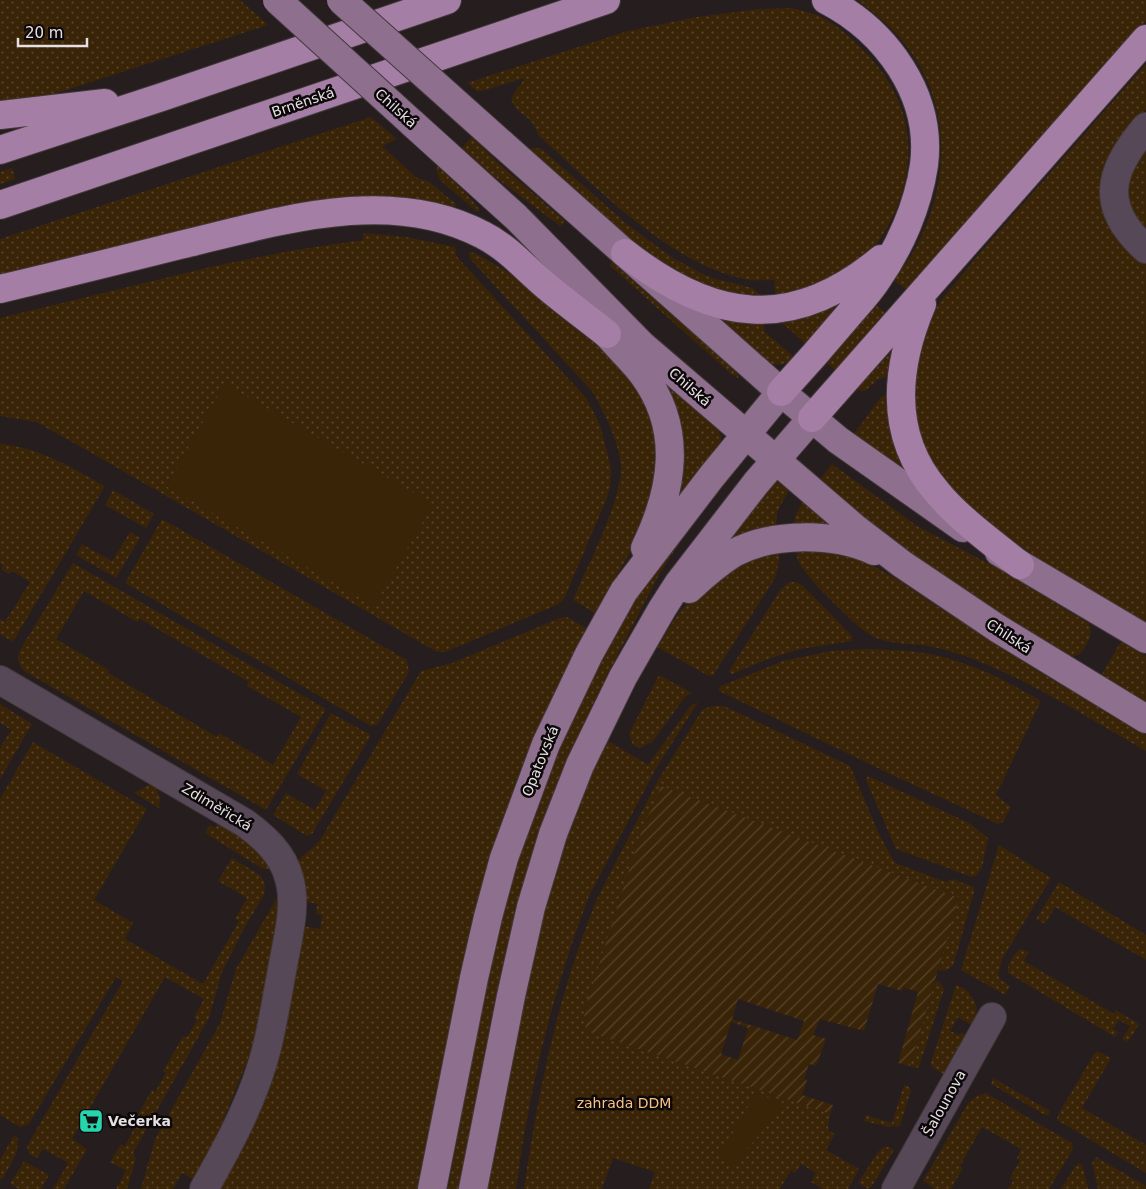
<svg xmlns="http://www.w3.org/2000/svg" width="1146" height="1189" viewBox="0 0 1146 1189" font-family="'DejaVu Sans',sans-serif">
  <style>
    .grass { fill: url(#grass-dots); fill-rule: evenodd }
    .garden { fill: url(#garden-furrows); fill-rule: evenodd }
    .pitch { fill: #3a2407 }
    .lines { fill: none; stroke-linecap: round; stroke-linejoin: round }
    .minor-casing { stroke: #41383a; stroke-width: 30 }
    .major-casing { stroke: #41383a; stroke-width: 30 }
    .highway-casing { stroke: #41383a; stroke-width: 30 }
    .minor { stroke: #574857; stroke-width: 28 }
    .major { stroke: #8e6f8e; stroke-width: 28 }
    .highway { stroke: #a47ea4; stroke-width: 28 }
    .major-bridge-casing { stroke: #41383a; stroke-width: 30; stroke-linecap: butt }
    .major-bridge { stroke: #8e6f8e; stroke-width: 28 }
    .labels { text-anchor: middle; stroke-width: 5; stroke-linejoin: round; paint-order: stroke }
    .street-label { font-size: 14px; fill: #e7e0e2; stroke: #0c0809 }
    .park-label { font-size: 14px; fill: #f9c284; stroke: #0c0809 }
    .poi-label { font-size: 14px; font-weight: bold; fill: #e7e0e2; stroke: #0c0809; text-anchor: start }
  </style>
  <defs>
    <pattern id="grass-dots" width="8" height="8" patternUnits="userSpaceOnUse" patternTransform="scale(1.25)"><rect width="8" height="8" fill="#3a2407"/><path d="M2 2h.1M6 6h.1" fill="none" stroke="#56442b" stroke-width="1.8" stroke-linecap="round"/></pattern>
    <pattern id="garden-furrows" width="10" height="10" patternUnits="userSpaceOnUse" patternTransform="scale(1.25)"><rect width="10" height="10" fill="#3a2407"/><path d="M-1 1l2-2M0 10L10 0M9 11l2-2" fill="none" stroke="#56442b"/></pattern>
  </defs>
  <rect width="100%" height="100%" fill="#261d1f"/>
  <path class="grass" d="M0 0H240L268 25 54 94 0 104Z
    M858 0H1146V21L906 289 893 280C900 270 909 261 915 249 950 184 953 104 905 44 892 27 874 13 858 0Z
    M792 8C802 11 813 13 821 17 835 24 847 34 858 45 877 63 893 84 902 110 918 158 902 215 870 252 864 260 826 286 817 289 804 294 790 296 776 299L774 280C767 280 758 281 751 280 674 269 594 185 538 135 533 114 516 117 511 98L525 78 478 92 467 83 628 31 697 17 760 9Z
    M1146 64V110L1139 116 1107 159 1103 184 1146 259V622L1051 567 968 509 930 464 917 431 913 385 927 322 943 298 980 253Z
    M371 117 397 139 382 146 417 178 428 181 456 204 453 214 431 206 0 279V239Z
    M472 137 499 164 565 221 560 226 490 173 462 148Z
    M531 148H540L544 151 628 225 673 258 705 275 720 280 752 288 761 295 762 298C751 297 738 297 727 294 655 274 583 199 527 150Z
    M1146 148V236C1123 206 1123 177 1146 148Z
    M438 166 465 192 480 210 477 212 440 180 436 169Z
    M12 168 15 179 0 184V172Z
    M363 233 406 237 455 247 456 255 459 259 587 399 600 425 607 452 611 470 610 487 606 500 564 599 559 604 445 652H437L83 448 36 422 0 416V318L219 265 295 250 363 240Z
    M470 252 475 253 533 287 565 312 630 373 652 419 658 460 644 528 595 613 573 600C586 569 623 498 621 466 618 439 605 414 592 391L472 261 469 256Z
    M613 263 734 370 739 376 738 378 730 373 609 265Z
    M874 305 877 306 885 313 883 316 835 370 825 361Z
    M831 306 835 310 806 344 782 323V320Z
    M720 317 763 321 765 332 794 357C787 365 778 366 769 363L719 319Z
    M891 352 894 355 891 375 877 380 865 391H861L857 389Z
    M666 384 714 425 721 435 720 449 681 495 679 494 664 386Z
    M890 394 907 469 903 470 854 434 881 397Z
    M0 444C39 447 72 468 105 486L13 642 0 634V619L5 622 30 582 12 571 9 574 1 569 3 565 0 563Z
    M741 460 743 462C714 498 684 534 660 573 614 662 566 750 535 845 499 956 481 1074 460 1189H448C468 1082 484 972 516 867 549 756 601 649 666 553 673 542 683 532 691 522 708 501 725 480 741 460Z
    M832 464 917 526 999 569 1088 623C1095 635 1087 644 1080 654L1070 657C981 605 898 546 820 480Z
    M777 481 789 490 777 512 776 530 730 542V539L774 483Z
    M113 490 154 514 146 528 105 505Z
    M803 502 827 521 829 526 794 528 795 516Z
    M162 519 407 660 409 672 377 725 371 726 125 583Z
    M130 532 140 538 116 578 76 555 82 544 112 561Z
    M797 550 828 551 863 560 898 580 932 603 1031 667 1146 734V751C1088 718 1031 681 968 657 955 653 941 648 928 646 910 643 889 645 872 636 858 629 807 578 800 564 797 560 797 555 797 550Z
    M779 551V562L775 578 714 674 712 676 707 675 657 647 678 614 691 599 745 561Z
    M73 563 326 709 266 810 24 671C18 664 17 658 20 650ZM84 591 137 622 140 619 249 682 247 686 301 717 273 765 219 733 217 737 108 673 109 670 56 639Z
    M789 582H796L802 585 852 636V641L800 649 771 658 732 674 730 673 729 671 781 589Z
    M567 617 586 628 532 740 518 776 495 844 421 1189H218L302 926 320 929 322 915 316 914 317 904 304 901 296 862 311 849 320 840 421 671 452 663 560 618Z
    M1120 643H1124L1146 656V702L1103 677 1102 674Z
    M867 649C892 650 919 650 943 657 978 666 1010 683 1041 701L996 795 1011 807 1003 822 998 824 888 773 719 691V688L721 686 783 661 831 651Z
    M659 675 692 693 685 697 653 741 640 748 633 745 629 734Z
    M698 702 655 770 589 896C553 990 529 1089 516 1189H487L534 950 545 906 559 860 585 786 608 741 648 765 691 705Z
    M0 704 32 724 0 779V748L11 730 0 723Z
    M713 706H724L850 766 879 834 895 863 946 882 953 879 974 887V892L953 966 945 971 938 970 959 898 661 786 654 805 644 823 584 1012 586 1031 830 1114 828 1127 829 1131 835 1134 826 1150 859 1169 848 1189H823L811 1182 816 1173 801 1164 795 1173 791 1170 780 1189H649L655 1172 613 1158 602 1189H524C538 1091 559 991 597 899L658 780 703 709Z
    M331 713 369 734 370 737 312 834 307 836 273 815 286 793 315 810 326 791 297 774Z
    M33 742 147 809 94 900 133 923 125 939 203 984 239 921 235 919 247 898 218 881 232 858 260 875 264 881 265 887 264 895 242 932 222 972 209 1018 133 1153 136 1158 127 1189H116L126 1171 110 1162 121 1144 125 1146 135 1127 132 1125 152 1090 155 1092 166 1073 163 1071 183 1036 187 1037 197 1020 194 1017 204 999 165 977 72 1139 87 1149 64 1189H53L68 1163 43 1149 37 1158 29 1154 27 1146 123 981 116 977 29 1124 20 1127 0 1115V799Z
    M868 776 969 823 988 838 982 868 976 876 972 877 896 849 866 780Z
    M154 782 160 798 159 808 134 793Z
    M220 821C241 835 257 847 270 869H263L205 833 210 825 215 828Z
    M999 845 1051 878 1002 959 998 975 1000 979 1010 986 1005 995 961 970Z
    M1059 882 1146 935V960L1055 907 1045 924 1036 919Z
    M278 896V924L256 1039 217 1136 193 1179 182 1173 173 1189H141L155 1139 220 1023 236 969Z
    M1019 949 1029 952 1024 961 1114 1014 1116 1010 1139 1024 1128 1042 1122 1039 1130 1026 1119 1020 1113 1029 1118 1032 1115 1037 1008 973C1006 965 1014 955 1019 949Z
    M935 981 940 982 944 989 919 1067 917 1068 910 1066Z
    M956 985C975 991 981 1010 974 1027L958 1017 950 1031 959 1035 961 1033 968 1036 945 1075 932 1067 931 1062Z
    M1097 1051 1111 1058 1082 1108 1146 1145V1173L1057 1120 1058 1115 1094 1054Z
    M993 1078 1050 1111 1048 1115H1045L991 1084Z
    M904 1085 908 1086 911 1090 900 1126 889 1127 864 1121 866 1115 892 1123Z
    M986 1093 1072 1143 1073 1149 1049 1189H1008L1013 1181 1010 1178 1020 1160 1017 1158 1021 1149 982 1127 960 1166 963 1168 951 1189H933V1187L923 1181 968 1103 977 1096Z
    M14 1135 18 1139 17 1152 2 1180 0 1179V1160Z
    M884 1147H889L894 1150 872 1186 868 1189 858 1183 878 1152Z
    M1096 1157 1146 1186V1189H1098L1092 1163Z
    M24 1161 49 1175 41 1189H19L10 1184Z
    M1080 1163 1083 1167 1088 1189H1061L1076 1165Z"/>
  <path class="garden" d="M661 786 959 898 910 1066 898 1063 918 992 903 987 902 991 878 984 864 1031 820 1019 813 1035 826 1039 816 1066 809 1064 804 1079 807 1080 802 1095 833 1105 830 1114 586 1031 584 1012 644 823 654 805ZM738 999 804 1021 797 1040 732 1019ZM731 1022 748 1028 738 1060 721 1054Z"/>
  <path class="pitch" d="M225 384 433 504 374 606 166 486Z
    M756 1093 785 1104 733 1166 719 1157Z"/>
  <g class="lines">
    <defs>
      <path id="minor" d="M1146 127C1108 171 1099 207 1146 249
        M0 680 245 823C264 837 283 854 289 878 297 905 288 937 283 965 278 991 274 1017 268 1043 256 1095 230 1143 204 1189
        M896 1189 992 1017"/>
      <path id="major" d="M411 122 516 217 642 345 855 528 902 564 997 628 1146 719
        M501 143 781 392 838 440 963 528
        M606 333C618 347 631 359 642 373 684 429 673 490 645 548
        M999 552 1146 639
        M689 589C703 576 718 563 734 553 773 532 835 533 874 551
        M432 1189 474 978 488 917 504 858 546 744 589 654 624 591 712 476 781 392
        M473 1189 511 996 531 907 553 834 580 765 623 677 662 609 678 584 756 483 812 418"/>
      <path id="highway" d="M0 115 105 103
        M0 150 162 97 447 0
        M0 205 606 0
        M625 253C713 322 792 333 881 259
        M0 289C60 275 120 260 180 245 277 222 389 185 483 235 507 247 525 268 545 285 565 302 587 318 607 334
        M922 304C895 368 888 436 937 492 959 519 993 543 1020 565
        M781 392C803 368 825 343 846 318 856 306 868 294 877 280 900 247 918 206 924 165 933 95 886 31 826 0
        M812 418 1146 39"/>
    </defs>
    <use href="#minor" class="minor-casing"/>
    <use href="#major" class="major-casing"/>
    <use href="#highway" class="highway-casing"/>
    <use href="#minor" class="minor"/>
    <use href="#major" class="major"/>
    <use href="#highway" class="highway"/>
    <defs>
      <path id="major-bridge" d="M277 0 411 122
        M341 0 501 143"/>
    </defs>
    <use href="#major-bridge" class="major-bridge-casing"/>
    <use href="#major-bridge" class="major-bridge"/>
  </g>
  <defs>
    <symbol id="supermarket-square" viewBox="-11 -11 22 22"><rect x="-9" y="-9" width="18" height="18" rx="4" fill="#27d5ad" stroke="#0c0809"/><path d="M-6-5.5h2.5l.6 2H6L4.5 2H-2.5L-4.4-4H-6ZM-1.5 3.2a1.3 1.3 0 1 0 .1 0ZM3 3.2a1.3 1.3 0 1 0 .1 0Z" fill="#111"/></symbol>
  </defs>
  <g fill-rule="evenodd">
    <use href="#supermarket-square" x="77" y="1107" width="28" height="28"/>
  </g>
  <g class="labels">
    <g class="street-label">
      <text transform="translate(303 102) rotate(-19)" y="5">Brněnská</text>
      <text transform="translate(396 108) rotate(42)" y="5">Chilská</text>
      <text transform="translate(690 387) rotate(41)" y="5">Chilská</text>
      <text transform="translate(1009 636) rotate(33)" y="5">Chilská</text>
      <text transform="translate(540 761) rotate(-68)" y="5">Opatovská</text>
      <text transform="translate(217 807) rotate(31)" y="5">Zdiměřická</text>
      <text transform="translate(944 1103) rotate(-61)" y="5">Šalounova</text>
    </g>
    <g class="park-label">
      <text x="624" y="1108">zahrada DDM</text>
    </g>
    <g class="poi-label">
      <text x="108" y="1126">Večerka</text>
    </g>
  </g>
  <path d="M18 38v8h69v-8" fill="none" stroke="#e7e0e2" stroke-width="2.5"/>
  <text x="25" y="38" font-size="15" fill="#e7e0e2" stroke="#0c0809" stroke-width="4" paint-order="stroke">20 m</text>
</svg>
